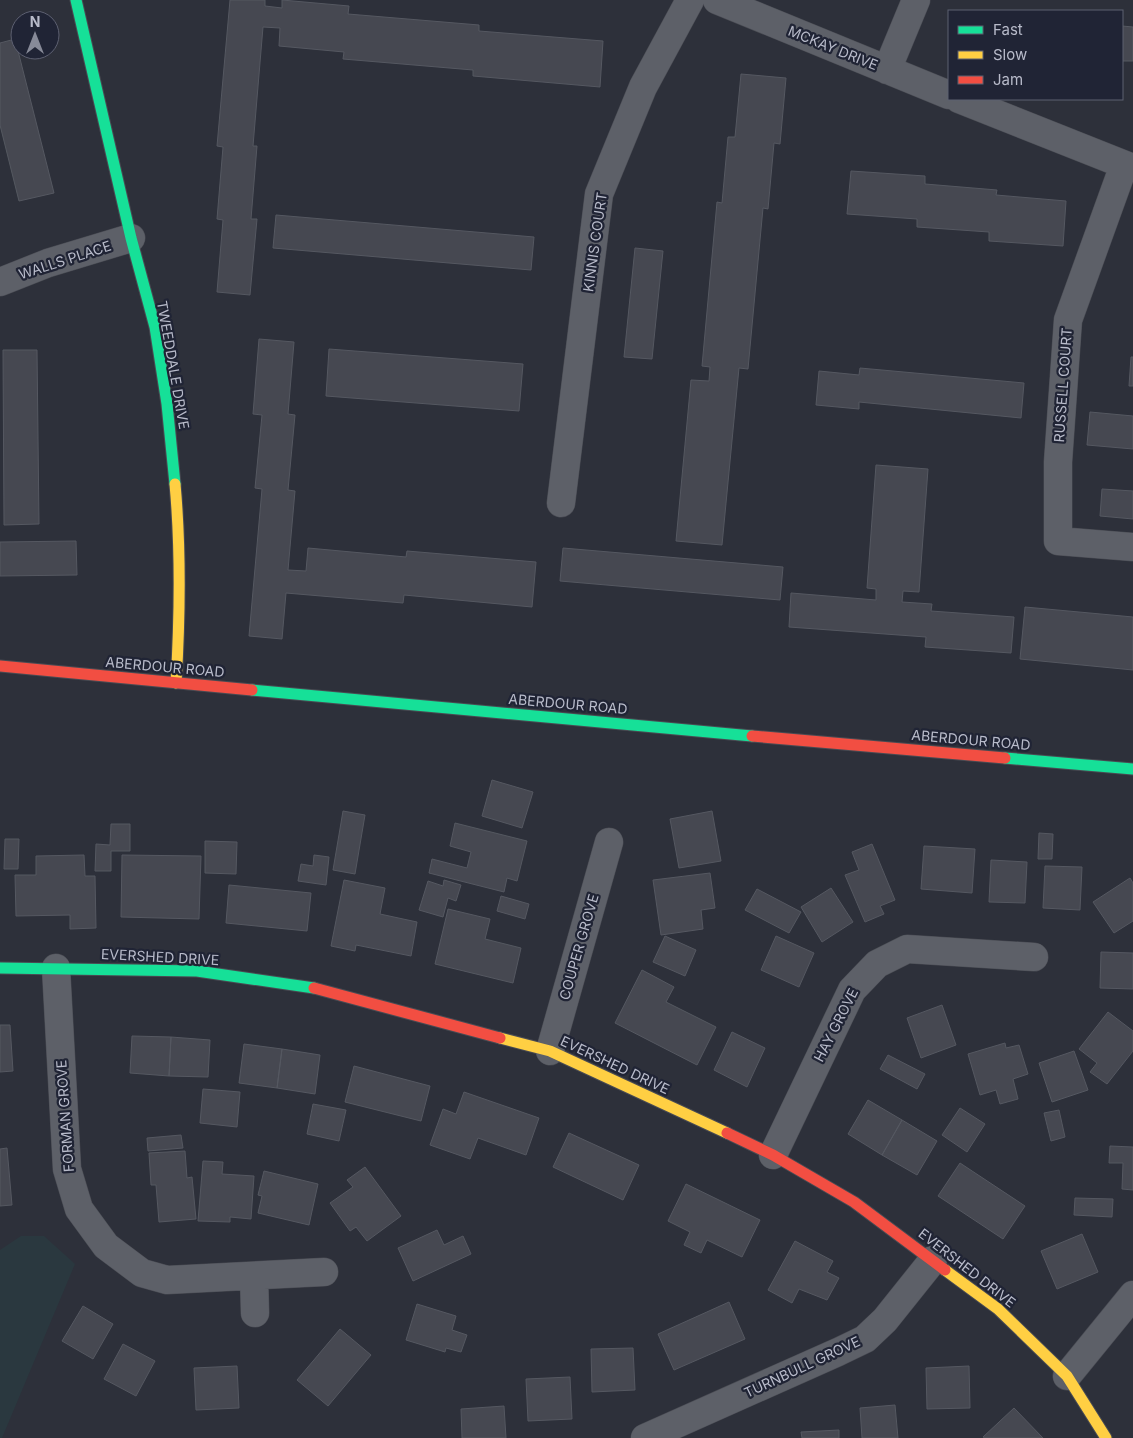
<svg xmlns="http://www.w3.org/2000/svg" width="1133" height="1438" viewBox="0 0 1133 1438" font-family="Inter,sans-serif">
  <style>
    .green { fill: #2a383f }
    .building { fill: #464851; stroke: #555861 }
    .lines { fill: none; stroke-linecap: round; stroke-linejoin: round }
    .street-casing { stroke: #494b53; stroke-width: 29 }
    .fast-casing { stroke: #494b53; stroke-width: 13 }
    .slow-casing { stroke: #494b53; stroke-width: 13 }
    .jam-casing { stroke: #494b53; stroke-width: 13 }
    .street { stroke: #5d6068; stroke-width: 28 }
    .fast { stroke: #16e098; stroke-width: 11 }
    .slow { stroke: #ffcf43; stroke-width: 11 }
    .jam { stroke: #f24e42; stroke-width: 11 }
    .labels { text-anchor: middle; stroke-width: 4.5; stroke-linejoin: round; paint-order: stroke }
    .street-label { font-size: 14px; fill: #b8bbca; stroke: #202435 }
  </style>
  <rect width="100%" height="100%" fill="#2d303a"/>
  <path class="green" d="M21 1236H44L75 1264 2 1438H0V1250Z"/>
  <path class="building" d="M230 0H265V6L282 8V0L349 6 348 14 479 25V31L603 41 600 87 473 76V70L343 59 344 52 279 46 280 28 263 27 253 146H257L251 219H257L250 295 217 292 223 220 217 219 223 147 217 146Z
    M1122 26 1133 27V61H1122Z
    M15 39 54 193 19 201 0 125V43Z
    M741 74 786 78 780 144 774 143 768 209 763 208 748 369 739 368 722 545 676 541 691 380 709 381 710 367 702 366 717 202 722 203 728 137H735Z
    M851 171 925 176V184L997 190 996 195 1066 201 1063 246 989 241V232L917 227V219L847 214Z
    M276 215 534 237 531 270 273 248Z
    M635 248 663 251 652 359 624 357Z
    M259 339 294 342 288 414 295 415 288 490 295 491 288 570 306 571 308 548 406 557 407 551 536 562 532 607 404 595 403 603 286 593 282 639 249 636 262 489 255 488 262 415 253 414Z
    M329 349 523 364 519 411 326 396Z
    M3 350H37L39 524 4 525Z
    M1131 357H1133V386H1129Z
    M860 368 1024 383 1021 418 859 402V409L816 405 819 371 859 375Z
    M1090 412 1133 416V449L1087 445Z
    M876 465 928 469 919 592 903 591 902 602 932 604 931 611 1014 617 1011 653 925 647 926 637 789 627 791 593 876 600V589L867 588Z
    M1102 489 1133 491V519L1100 516Z
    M76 541 77 575 0 576V542Z
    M563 548 783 567 780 600 560 581Z
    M1025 607 1133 617V670L1020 659Z
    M492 780 533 792 522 828 482 816Z
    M343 811 365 815 355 874 333 870Z
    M712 811 721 861 679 868 670 819Z
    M455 823 527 841 517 881 507 878 504 892 429 873 432 859 467 868 471 852 450 846Z
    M111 824H130V851H111V871H95L96 844 110 845Z
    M1039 833 1053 834 1052 859H1038Z
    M5 839H19L18 869H4Z
    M205 841 237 842 236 874 205 873Z
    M872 844 895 900 880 906 884 914 865 922 845 875 859 870 852 852Z
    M924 846 975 849 972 893 921 889Z
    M84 855 85 876H95L96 928 70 929V915L16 916 15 875H36V856Z
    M122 855 201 856 199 919 121 917Z
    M314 855 329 857 326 885 298 881 301 864 313 866Z
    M991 860 1027 862 1025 903 989 902Z
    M1045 866 1082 867 1080 910 1043 908Z
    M710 873 715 908 701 910 703 929 661 935 653 880Z
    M1130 878 1133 883V921L1114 933 1093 902Z
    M344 880 385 888 380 914 417 922 411 956 356 945 355 951 331 946Z
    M444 880 461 885 456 901 448 898 443 917 419 910 428 881 443 886Z
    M229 885 311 893 307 931 226 923Z
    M831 888 853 922 822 942 801 907Z
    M757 889 801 912 789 933 745 910Z
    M501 896 529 904 525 919 497 911Z
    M448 909 490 919 485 939 521 948 513 983 435 964Z
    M665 936 696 950 685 976 653 962Z
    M776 936 814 953 799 987 761 970Z
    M1101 952 1133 953V989L1100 988Z
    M642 970 674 987 666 1002 716 1027 697 1065 615 1023Z
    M942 1005 956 1045 921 1058 907 1018Z
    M1108 1012 1133 1031V1051L1107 1084 1090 1072 1097 1063 1079 1049Z
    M0 1025H10L13 1071 0 1072Z
    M732 1032 765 1048 747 1087 714 1070Z
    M132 1036 171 1037 169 1076 130 1073Z
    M171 1037 210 1040 208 1077 169 1076Z
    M1005 1043 1006 1048 1019 1045 1028 1074 1013 1079 1018 1099 1000 1104 996 1090 980 1095 968 1054Z
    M244 1044 282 1049 277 1088 239 1083Z
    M282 1049 320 1055 315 1094 277 1088Z
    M1074 1051 1088 1090 1052 1102 1039 1063Z
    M888 1055 925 1074 917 1089 880 1069Z
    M354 1066 430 1086 421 1121 345 1102Z
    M203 1089 240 1092 237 1127 200 1123Z
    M464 1092 539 1118 526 1155 478 1138 470 1159 430 1145 443 1109 456 1114Z
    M868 1100 902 1120 882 1155 848 1134Z
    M313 1104 346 1110 339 1141 307 1134Z
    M960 1108 985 1124 967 1152 942 1135Z
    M1059 1110 1065 1137 1051 1141 1044 1113Z
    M902 1120 937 1141 917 1175 882 1155Z
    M569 1133 639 1165 623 1200 553 1167Z
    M181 1135 183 1148 148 1151 147 1138Z
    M1110 1146 1133 1147V1190L1122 1189 1123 1163H1109Z
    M7 1148 12 1205 0 1206V1149Z
    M185 1151 187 1178 192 1177 196 1219 159 1222 156 1185H151L149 1153Z
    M203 1161 223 1162 222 1174 254 1176 251 1219 230 1217V1222L198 1221Z
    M960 1163 1025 1206 1003 1239 938 1196Z
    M365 1167 401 1216 367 1241 356 1227 350 1231 330 1203 353 1187 347 1180Z
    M264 1171 318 1184 309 1225 258 1213 262 1196 258 1195Z
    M686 1184 760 1220 742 1257 707 1240 701 1253 684 1245 690 1232 668 1221Z
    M1075 1198 1113 1199 1112 1217 1074 1215Z
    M437 1230 444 1245 463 1236 471 1254 413 1281 398 1248Z
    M1082 1234 1098 1272 1057 1289 1041 1251Z
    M795 1241 833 1261 827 1272 839 1278 827 1300 799 1289 792 1303 768 1290Z
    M729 1302 745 1339 674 1370 658 1334Z
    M417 1304 456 1316 452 1330 467 1335 461 1352 446 1348 445 1352 406 1340Z
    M83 1306 113 1324 93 1359 62 1341Z
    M340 1329 371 1355 328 1406 297 1380Z
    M123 1344 155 1361 136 1396 104 1379Z
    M633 1348 635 1390 592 1392 591 1349Z
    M237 1366 239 1408 196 1410 194 1368Z
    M969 1366 970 1408 927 1409 926 1368Z
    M570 1377 572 1419 528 1421 526 1379Z
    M895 1405 898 1438H862L860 1408Z
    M504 1406 506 1438H462L461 1409Z
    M1014 1408 1043 1438H985L983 1437Z
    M839 1430V1438H802L801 1432Z"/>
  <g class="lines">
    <defs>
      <path id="street" d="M717 0 949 95
        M887 70 916 0
        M959 99 1133 168
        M1124 165 1068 320 1058 462V541L1133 547
        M0 282 48 263 131 238
        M561 503 599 194 643 87 690 0
        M56 968 67 1169 79 1209 106 1246 142 1273 167 1280 324 1272
        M550 1051 609 842
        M773 1155 852 990 877 964 907 949 1034 957
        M254 1276 255 1313
        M1067 1376 1133 1295
        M645 1438 838 1352 865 1339 885 1320 933 1260"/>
      <path id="fast" d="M76 0 131 238 155 327 167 404 175 484
        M252 690 752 736
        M1005 758 1133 769
        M0 968 197 971 314 988"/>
      <path id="slow" d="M175 484C181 550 180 617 176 683
        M500 1038 550 1051 727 1133
        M945 1270 998 1309 1067 1376 1106 1438"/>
      <path id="jam" d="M0 666 252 690
        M752 736 1005 758
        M314 988 500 1038
        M727 1133 773 1155 854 1202 945 1270"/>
    </defs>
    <use href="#street" class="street-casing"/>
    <use href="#fast" class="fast-casing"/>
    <use href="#slow" class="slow-casing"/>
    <use href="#jam" class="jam-casing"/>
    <use href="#street" class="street"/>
    <use href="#fast" class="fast"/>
    <use href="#slow" class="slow"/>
    <use href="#jam" class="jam"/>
  </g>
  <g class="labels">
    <g class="street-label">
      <text transform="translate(833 48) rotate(22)" y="5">MCKAY DRIVE</text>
      <text transform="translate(595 242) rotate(-82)" y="5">KINNIS COURT</text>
      <text transform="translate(65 260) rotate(-18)" y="5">WALLS PLACE</text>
      <text transform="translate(173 365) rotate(80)" y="5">TWEEDDALE DRIVE</text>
      <text transform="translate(1063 385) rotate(-86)" y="5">RUSSELL COURT</text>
      <text transform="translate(165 667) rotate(5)" y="5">ABERDOUR ROAD</text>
      <text transform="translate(568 704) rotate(5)" y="5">ABERDOUR ROAD</text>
      <text transform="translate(971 740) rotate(5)" y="5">ABERDOUR ROAD</text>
      <text transform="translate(579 947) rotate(-74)" y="5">COUPER GROVE</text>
      <text transform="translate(160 957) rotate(3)" y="5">EVERSHED DRIVE</text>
      <text transform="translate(836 1025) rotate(-63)" y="5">HAY GROVE</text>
      <text transform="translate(615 1065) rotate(25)" y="5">EVERSHED DRIVE</text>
      <text transform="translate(65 1116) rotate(-94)" y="5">FORMAN GROVE</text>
      <text transform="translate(967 1268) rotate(38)" y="5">EVERSHED DRIVE</text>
      <text transform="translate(802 1367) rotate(-25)" y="5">TURNBULL GROVE</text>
    </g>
  </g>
  <rect x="948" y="10" width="175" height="90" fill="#202435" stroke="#5d6071"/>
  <rect x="958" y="26" width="25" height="8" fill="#16e098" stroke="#5d6071"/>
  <text x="993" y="35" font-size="15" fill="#b8bbca">Fast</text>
  <rect x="958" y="51" width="25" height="8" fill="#ffcf43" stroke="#5d6071"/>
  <text x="993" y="60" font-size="15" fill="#b8bbca">Slow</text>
  <rect x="958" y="76" width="25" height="8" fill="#f24e42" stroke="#5d6071"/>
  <text x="993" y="85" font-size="15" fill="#b8bbca">Jam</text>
  <g transform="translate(35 35)"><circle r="24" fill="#202435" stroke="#5d6071"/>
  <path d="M0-4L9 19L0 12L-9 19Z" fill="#878a98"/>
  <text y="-8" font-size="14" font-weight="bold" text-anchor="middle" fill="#b8bbca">N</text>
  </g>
</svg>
